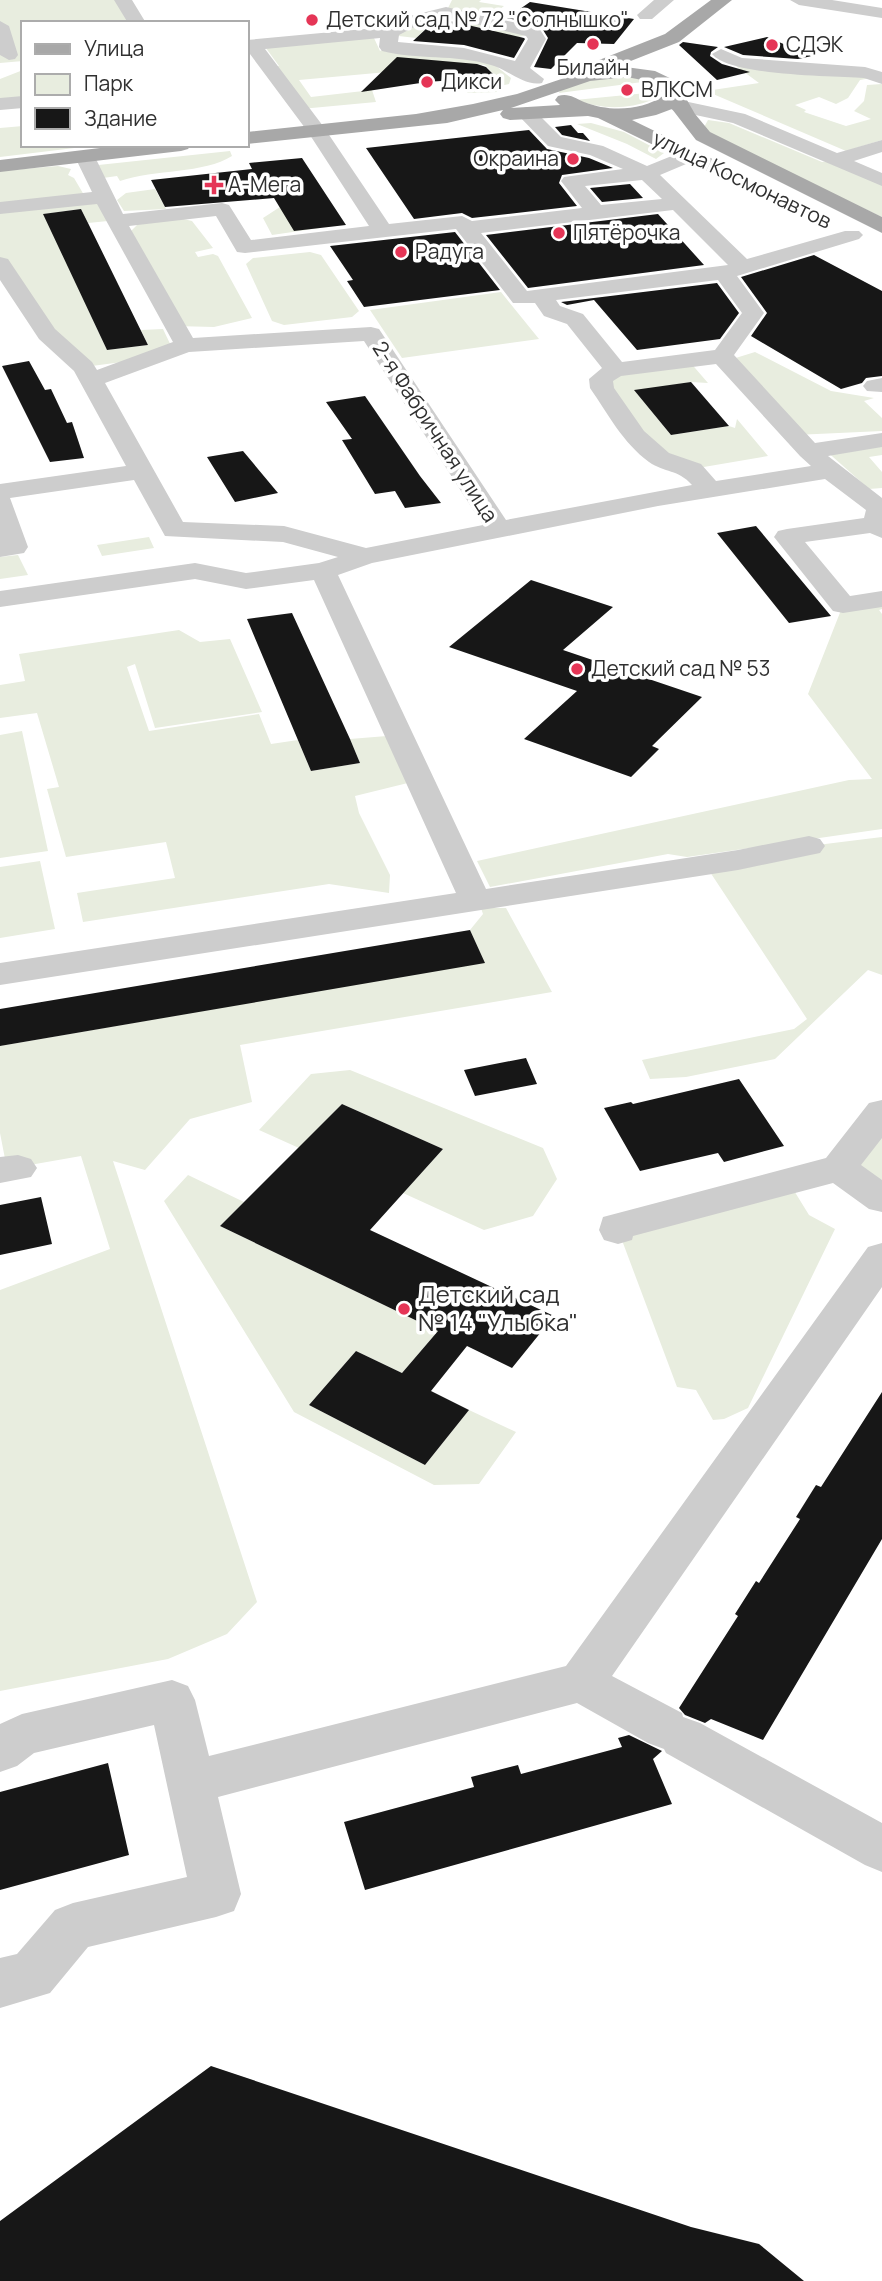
<svg xmlns="http://www.w3.org/2000/svg" width="882" height="2281" viewBox="0 0 882 2281" font-family="Manrope,sans-serif">
  <style>
    .green { fill: #e8eddf }
    .building { fill: #171717 }
    .lines { fill: none; stroke-linecap: round; stroke-linejoin: round }
    .minor { fill: #cdcdcd; fill-rule: evenodd }
    .major { fill: #a8a8a8; fill-rule: evenodd }
    .poi-dot { fill: #e53556; stroke: #fff; stroke-width: 2.5 }
    .labels { text-anchor: middle; stroke-width: 7; stroke-linejoin: round; paint-order: stroke }
    .far-poi-label { font-size: 21px; fill: #303030; stroke: #fff; text-anchor: start }
    .far-street-label { font-size: 21px; fill: #303030; stroke: #fff }
    .poi-label { font-size: 24px; fill: #303030; stroke: #fff; text-anchor: start }
  </style>
  <rect width="100%" height="100%" fill="#fff"/>
  <path class="green" d="M0 0H123L137 23H23V61L0 63Z
    M452 0H481L479 2 504 6 487 19 533 32 514 39 492 34 496 29 461 25 464 21 444 19 434 29 426 28 416 38 390 35 446 12Z
    M374 38 380 51 388 47 491 62 511 78 509 84 496 87 498 92 468 93 453 82 496 77 485 65 476 64 299 80 311 97 372 90 376 102 301 109 269 67 279 66 263 44Z
    M738 63 876 77 860 80 848 98 836 104 819 97 795 105 806 110 804 112 846 126 871 119 854 111 864 101 867 85 882 84V140L846 151 706 91 759 83 736 66Z
    M23 70V102L0 104V79Z
    M620 75 650 81 559 93 562 86Z
    M657 92 652 100C626 110 601 109 575 100Z
    M708 120 729 123 822 162 836 160 882 180V217L722 141 703 129Z
    M591 123 624 132 664 153 656 159 627 144 577 124Z
    M23 126V145H99L0 157V128Z
    M230 151 232 156C204 174 155 169 120 181L117 176 96 179 89 166Z
    M58 166 71 169 68 175 74 178 84 195 96 198 108 221 88 223 81 209 44 214 107 350 148 345 141 330 163 329 173 350 153 358 84 367 0 264V171Z
    M155 189 166 209 124 211 117 200 126 193Z
    M280 207 320 228 272 235 263 218Z
    M179 218 192 221 213 248 195 252 198 257 213 254 218 256 252 318 214 327 175 326 131 231 138 224Z
    M310 252 321 255 359 311 352 317 284 325 272 321 246 264 253 258Z
    M501 292 539 339 402 358 370 310Z
    M755 352 831 391 874 398 864 401 882 418V431L795 435 726 361Z
    M689 361 708 383 691 382 635 391 671 435 729 426 735 428 737 419 768 456 692 469 660 458 602 388 616 369Z
    M882 440V455L869 457 882 472V488L869 489 824 449Z
    M149 537 154 548 102 556 97 545Z
    M18 555 28 575 0 579V557Z
    M882 599V609L879 610 882 614V829L687 857 668 854 490 887 477 861 849 780 872 779 808 694 843 605Z
    M179 630 200 642 230 639 262 712 155 728 135 664 127 667 149 731 259 714 271 744 298 740 311 771 360 763 350 739 399 735 420 780 355 796 359 813 390 875 389 893 329 884 83 922 77 893 175 878 166 842 66 857 47 789 59 787 37 713 0 718V685L25 681 19 654Z
    M22 731 48 851 0 858V735Z
    M882 837V975L868 970 775 1059 686 1077 650 1079 642 1060 794 1029 807 1019 710 872 809 846Z
    M40 861 55 929 0 938V867Z
    M481 908H506L552 992 240 1045 252 1102 190 1119 145 1170 113 1161 257 1602 227 1634 168 1659 0 1691V1290L110 1249 81 1156 7 1169 0 1133V1046L484 962 470 930 483 914Z
    M350 1070 543 1148 557 1179 533 1216 484 1230 403 1193 443 1149 342 1104 299 1148 259 1130 311 1074Z
    M882 1112V1195L839 1168Z
    M188 1175 244 1202 220 1226 438 1331 402 1373 356 1351 309 1405 425 1465 469 1410 516 1432 479 1484 434 1485 294 1412 164 1201Z
    M793 1189 809 1215 835 1229 748 1408 724 1419 713 1420 696 1390 677 1387 617 1227Z"/>
  <path class="building" d="M530 2 634 19 614 44 577 43 551 69 534 67 548 38 540 25 507 18Z
    M446 20 524 38 525 39 514 58 464 45 413 41 427 28 431 32Z
    M767 37 812 56 798 59 743 55 724 47Z
    M683 42 718 47 711 52 710 56 722 64 750 72 717 80 679 45Z
    M397 57 477 64 486 67 496 77 427 82 361 92Z
    M571 125 578 133H583L590 141 562 135 555 127Z
    M529 130 547 149 589 158 613 168 562 175 559 183 577 206 472 218 462 213 414 219 366 148Z
    M302 158 346 225 294 231 274 198 165 207 151 180 252 169 249 163Z
    M630 184 643 198 602 202 590 188Z
    M81 209 88 223 148 345 107 350 43 214Z
    M658 214 704 265 528 288 486 235Z
    M455 232 500 290 364 307 347 281 353 280 330 246Z
    M814 255 882 291V376L866 378 862 383 841 389 751 336 767 313 741 277Z
    M717 283 739 313 720 339 637 350 594 300 567 305 561 302Z
    M29 361 45 390 51 389 67 423 72 422 84 458 50 462 2 366Z
    M691 382 729 426 671 435 634 390Z
    M365 396 420 476 441 503 405 508 395 491 375 494 342 440 352 439 326 402Z
    M243 451 278 493 235 502 207 457Z
    M756 526 831 616 789 623 717 533Z
    M531 580 613 607 563 650 702 697 652 746 659 749 631 777 524 739 577 691 449 647Z
    M292 613 350 739 360 763 311 771 247 619Z
    M470 930 485 963 0 1046V1009Z
    M526 1058 537 1084 475 1096 464 1070Z
    M739 1079 784 1146 724 1162 718 1153 640 1171 604 1108 631 1102 633 1104Z
    M342 1104 443 1149 370 1230 554 1316 512 1368 467 1346 431 1391 469 1410 425 1465 309 1405 356 1351 402 1373 438 1331 220 1226Z
    M41 1197 52 1244 0 1255V1205Z
    M882 1392V1539L763 1740 711 1719 705 1723 685 1715 679 1708 738 1616 735 1614 756 1581 759 1583 800 1519 796 1517 816 1485 821 1487Z
    M629 1735 662 1751 653 1759 672 1804 365 1890 344 1822 474 1787 471 1777 518 1765 521 1774 622 1747 618 1738Z
    M108 1763 129 1855 0 1890V1792Z
    M211 2066 691 2227 759 2244 804 2281H0V2221Z"/>
  <g class="lines">
    <path class="minor" d="M114 0H132L146 23H128Z
      M654 0H674L652 19H640L637 15Z
      M790 0H832L882 8V18L799 5Z
      M446 7 539 28 546 39 530 68 544 79 542 83C525 87 507 69 491 65 455 54 417 60 382 51L379 47 380 38 265 49 323 126 389 224 462 216 472 221 582 208 561 181 564 177 623 169 590 155 548 146 516 113 526 107 533 109 561 137 603 146 647 166 684 151H698L701 155 698 159 660 175 747 259 845 231H859L863 235 859 239 737 276 764 313 734 355 815 443 882 433V447L828 456 882 498V538L870 533 805 542 850 596 882 591V607L843 613 833 611 774 537 778 531 787 529 864 518 866 510 825 479 658 506 372 563 338 575 486 889 738 850 809 836 820 839 825 846 820 853 738 870 0 985V963L456 893 314 580 246 589 195 579 0 607V591L195 563 246 573 319 563 338 557 283 542 165 536 134 480 10 498 28 547 24 553 0 557V484L126 466 74 371 39 339 0 280V257L8 259 55 329 92 362 97 370 173 342 97 204 0 214V202L92 192 75 157 78 153H92L95 157 123 214 222 203 229 205 251 240 369 226 308 132 247 50V40L386 27 406 17ZM446 17 526 36 528 39 515 61 464 48 398 42 399 35 418 25ZM642 180 662 199 601 205 585 186ZM673 210 728 265 527 291 481 233ZM216 216 237 252 245 253 456 229 513 303H535L544 316 567 324 602 368 589 379 590 388C608 414 623 443 649 462 665 473 678 469 692 485L506 520 379 329 371 327 193 338 129 226ZM718 280 742 313 715 350 622 362 583 314 560 306 556 300ZM364 341 483 525 366 548 284 526 183 522 105 383 189 352ZM716 364 800 456 811 466 716 481 701 464 669 453 644 431 614 388 613 381 621 376Z
      M0 21 9 26 18 55 15 59 9 60 0 55Z
      M721 49 742 58 865 67 882 72V84L864 78C832 76 730 76 712 54Z
      M23 96V108L0 110V98Z
      M679 100 745 114 837 153 882 140V152L854 161 882 173V186L733 123 672 110 670 106Z
      M882 378V392L867 391 863 386 867 381Z
      M882 1100V1138L861 1165 882 1180V1212L869 1209 833 1183 633 1236 632 1240 618 1244 604 1240 599 1230 603 1217 826 1158 869 1103Z
      M18 1155 31 1159 37 1168 31 1177 0 1183V1157Z
      M882 1243V1287L612 1676 682 1713 683 1717 700 1723 882 1823V1872L865 1865 666 1753 664 1749 648 1743 577 1703 218 1797 241 1894 234 1911 216 1917 88 1947 50 1993 0 2008V1958L17 1954 55 1910 73 1903 187 1877 154 1725 34 1753 17 1766 0 1772V1724L22 1714 172 1680 188 1686 195 1700 209 1756 566 1666 868 1247Z"/>
    <path class="major" d="M711 0H732L679 42 618 66 655 71 676 81 695 114 710 132 882 217V233L696 140 672 109 656 115 632 120 729 167 733 171 729 175H715L598 118 588 116 510 120 503 118 500 114 503 110 447 123 247 144V132L416 114 473 104 517 94 588 70 589 64 665 34ZM627 77 642 80 661 89 663 96C641 111 609 112 584 102 574 98 569 93 558 96L555 100 560 105 511 108 590 81Z
      M125 145H191L188 149 181 151 0 172V160Z"/>
  </g>
  <g class="poi-dot">
    <circle cx="312" cy="20" r="7"/>
    <circle cx="593" cy="44" r="7"/>
    <circle cx="772" cy="45" r="7"/>
    <circle cx="427" cy="82" r="7"/>
    <circle cx="627" cy="90" r="7"/>
    <circle cx="573" cy="159" r="7"/>
    <path d="M210.5 174.5h7v7h7v7h-7v7h-7v-7h-7v-7h7z"/>
    <circle cx="559" cy="233" r="7"/>
    <circle cx="401" cy="252" r="7"/>
    <circle cx="577" cy="669" r="7"/>
    <circle cx="404" cy="1309" r="7"/>
  </g>
  <g class="labels">
    <g class="far-poi-label">
      <text x="326" y="27">Детский сад № 72 "Солнышко"</text>
      <text x="786" y="52">СДЭК</text>
      <text x="593" y="75" text-anchor="middle">Билайн</text>
      <text x="441" y="89">Дикси</text>
      <text x="641" y="97">ВЛКСМ</text>
      <text x="559" y="166" text-anchor="end">Окраина</text>
      <text x="228" y="192">А-Мега</text>
      <text x="573" y="240">Пятёрочка</text>
      <text x="415" y="259">Радуга</text>
      <text x="591" y="676">Детский сад № 53</text>
    </g>
    <g class="far-street-label">
      <text transform="translate(742 180) rotate(26)" y="7">улица Космонавтов</text>
      <text transform="translate(435 432) rotate(57)" y="7">2-я Фабричная улица</text>
    </g>
    <g class="poi-label">
      <text x="418" y="1303">Детский сад<tspan x="418" dy="28">№ 14 "Улыбка"</tspan></text>
    </g>
  </g>
  <rect x="21" y="21" width="228" height="126" fill="#ffffff" stroke="#acacac" stroke-width="2"/>
  <rect x="35" y="44" width="35" height="10" fill="#a8a8a8" stroke="#acacac" stroke-width="2"/>
  <text x="84" y="56" font-size="21" fill="#303030">Улица</text>
  <rect x="35" y="74" width="35" height="21" fill="#e8eddf" stroke="#acacac" stroke-width="2"/>
  <text x="84" y="91" font-size="21" fill="#303030">Парк</text>
  <rect x="35" y="108" width="35" height="21" fill="#171717" stroke="#acacac" stroke-width="2"/>
  <text x="84" y="126" font-size="21" fill="#303030">Здание</text>
</svg>
